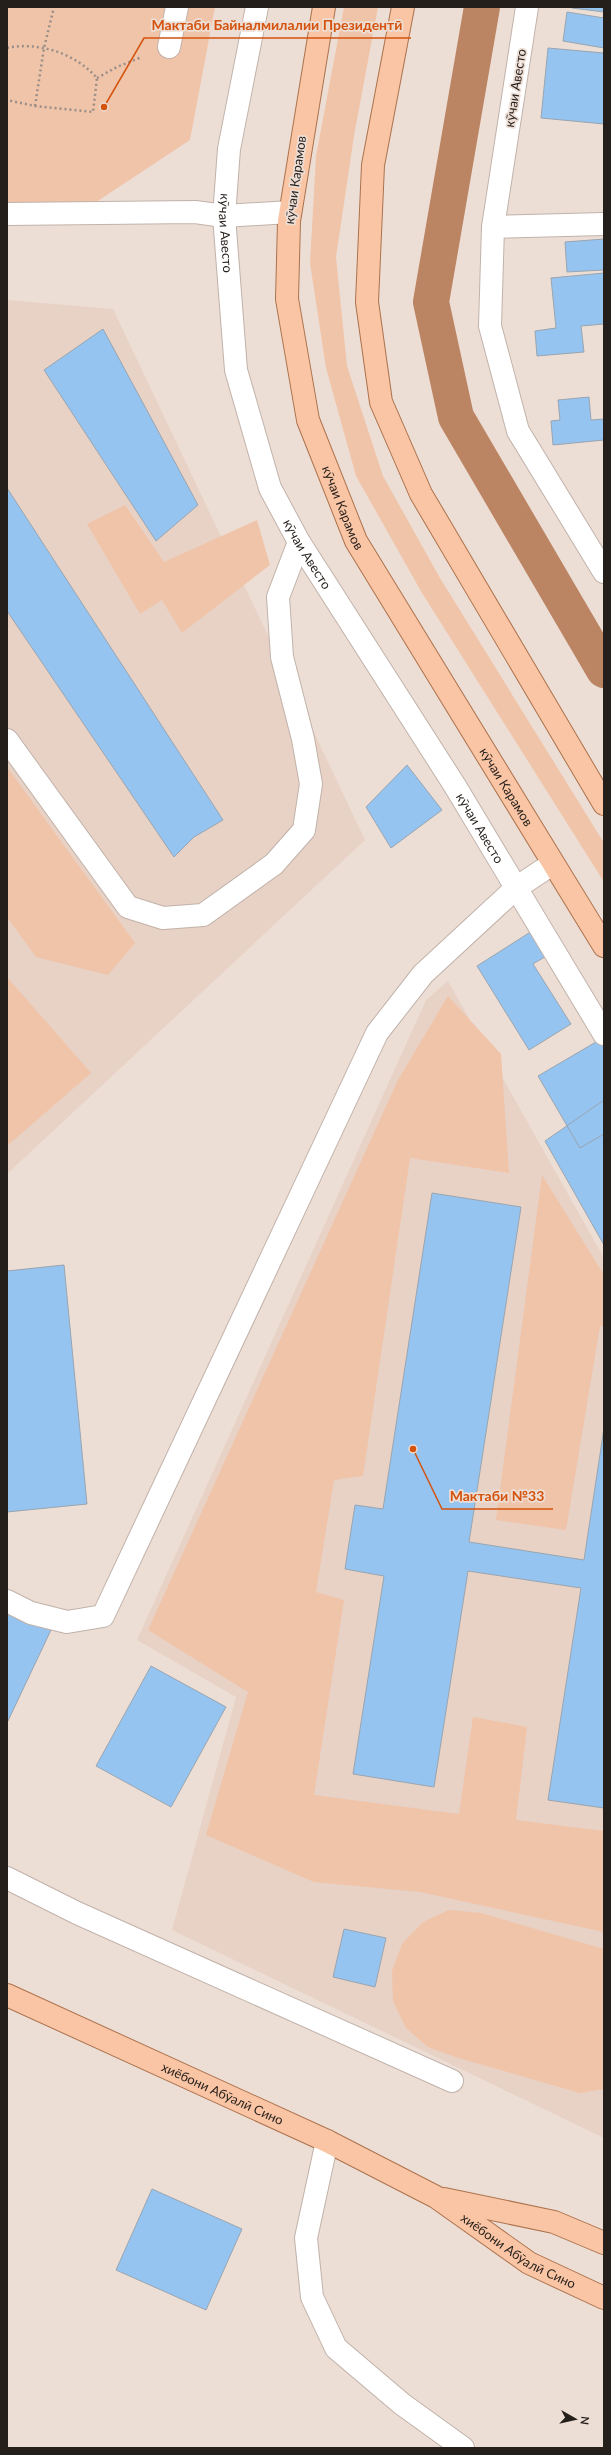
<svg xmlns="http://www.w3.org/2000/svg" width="611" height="2455" viewBox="0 0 611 2455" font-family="Lato,sans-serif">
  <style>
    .built { fill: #e8d1c5 }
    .green { fill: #f0c4a9 }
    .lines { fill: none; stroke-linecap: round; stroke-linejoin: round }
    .canal { stroke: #bb8463; stroke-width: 36 }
    .building { fill: #95c4f1; stroke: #99a5b0 }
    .minor-casing { stroke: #c1b2aa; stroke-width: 24 }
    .major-casing { stroke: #ac724d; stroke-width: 24 }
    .path { stroke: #9a8e88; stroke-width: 2.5; stroke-dasharray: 2 3; stroke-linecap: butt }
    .minor { stroke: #fff; stroke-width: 22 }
    .major { stroke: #f9c5a4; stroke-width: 22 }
    .labels { text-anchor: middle; stroke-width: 3.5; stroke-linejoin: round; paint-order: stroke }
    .street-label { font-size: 13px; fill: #251f1c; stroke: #edded5 }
    .leader { fill: none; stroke: #d4530e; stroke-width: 1.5 }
    .callout-dot { fill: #d4530e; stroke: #edded5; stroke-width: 1.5 }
    .callout-label { font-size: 14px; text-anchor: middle; font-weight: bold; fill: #d4530e; stroke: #edded5; stroke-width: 3.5; stroke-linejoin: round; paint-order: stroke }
  </style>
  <rect width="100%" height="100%" fill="#edded5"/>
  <path class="built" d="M7 300 113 309 365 840 7 1174Z
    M448 981 604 1258V2138L172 1930 236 1697 137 1640 426 1000Z"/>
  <path class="green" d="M7 7H215L190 140 69 220 7 216Z
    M344 7H378L354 136 336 257 347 366 383 476 440 578 604 843V882L422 593 356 476 326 368 310 263 316 156Z
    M125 505 164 562 257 520 270 565 182 633 162 600 140 614 87 524Z
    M7 767 135 943 108 975 36 957 7 917Z
    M7 977 91 1073 7 1146Z
    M448 996 501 1054 509 1173 410 1158 363 1476 334 1480 316 1592 344 1600 314 1795 459 1814 473 1717 527 1727 516 1820 604 1831V1932L420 1892 314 1882 206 1835 248 1692 148 1630 398 1080Z
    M542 1175 604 1275V1326H600L566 1530 496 1520Z
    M449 1910 481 1913 604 1949V2089L580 2093 455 2057 428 2047 406 2028 393 2001 392 1971 402 1944 423 1922Z"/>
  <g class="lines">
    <path class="canal" d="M482 7 431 302 456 417 604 670"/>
  </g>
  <path class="building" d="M573 7H604V12L572 8Z
    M567 12 604 18V48L563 41Z
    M548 48 604 53V124L541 118Z
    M604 239V270L567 272 565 242Z
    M604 273V324L581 326 584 352 537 356 535 331 556 328 551 278Z
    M103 329 198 505 156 541 44 370Z
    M589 397 591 420 604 419V440L553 445 551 421 560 420 558 400Z
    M7 488 223 820 194 837 174 857 7 611Z
    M407 765 442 810 391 848 366 807Z
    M532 931 548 955 533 964 571 1024 529 1050 477 966Z
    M601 1039 604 1045V1134L580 1148 538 1076Z
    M604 1100V1245L545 1141Z
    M432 1193 521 1207 469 1542 584 1560 604 1428V1808L548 1800 581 1588 468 1571 434 1787 353 1774 384 1576 345 1569 355 1505 383 1509Z
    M64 1265 87 1504 7 1512V1271Z
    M7 1611 51 1630 7 1723Z
    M151 1666 226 1707 171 1807 96 1766Z
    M344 1929 386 1938 375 1987 333 1977Z
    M152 2189 242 2229 206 2310 116 2270Z"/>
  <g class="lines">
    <defs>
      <g id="minor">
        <path id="s1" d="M257 7 229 149 224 216 236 370 270 488 299 542 455 786 604 1034"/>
        <path d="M527 7 493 227 490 326 518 431 604 572"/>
        <path d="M169 47 177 7"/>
        <path d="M7 214 195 212 224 216 290 212"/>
        <path d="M493 227 604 224"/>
        <path d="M7 740 128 907 163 918 203 915 274 864 304 830 311 784 303 739 282 657 278 597 299 542"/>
        <path d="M7 1601 31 1613 67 1622 103 1616 377 1033 423 974 516 888 552 864"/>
        <path d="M7 1878 77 1913 452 2081"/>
        <path d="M327 2141 306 2238 312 2297 336 2348 402 2404 463 2448"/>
      </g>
      <g id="major">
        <path id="s2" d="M324 7 289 221 287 299 308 420 356 541 604 946"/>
        <path d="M403 7 373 165 367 302 381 402 421 494 604 804"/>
        <path id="s3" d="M7 1995 327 2141 436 2197 529 2263 604 2298"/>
        <path d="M444 2199 554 2222 604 2243"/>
      </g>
    </defs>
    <use href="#minor" class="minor-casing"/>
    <use href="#major" class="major-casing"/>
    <path class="path" d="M7 48C39 41 76 54 97 78L93 112 35 106 7 100
      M97 78 117 67 142 57
      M35 106 44 48 54 7"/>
    <use href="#minor" class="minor"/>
    <use href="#major" class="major"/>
  </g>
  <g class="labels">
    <g class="street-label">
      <text transform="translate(515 88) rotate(-81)" y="5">кӯчаи Авесто</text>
      <text transform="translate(295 180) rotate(-82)" y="5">кӯчаи Карамов</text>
      <text dy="5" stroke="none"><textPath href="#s1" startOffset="229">кӯчаи Авесто</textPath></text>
      <text dy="5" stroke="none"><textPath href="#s2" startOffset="512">кӯчаи Карамов</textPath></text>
      <text dy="5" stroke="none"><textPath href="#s1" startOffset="565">кӯчаи Авесто</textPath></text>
      <text dy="5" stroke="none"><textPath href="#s2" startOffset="836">кӯчаи Карамов</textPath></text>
      <text dy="5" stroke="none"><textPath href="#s1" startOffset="889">кӯчаи Авесто</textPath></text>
      <text dy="5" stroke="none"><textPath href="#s3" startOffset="237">хиёбони Абӯалӣ Сино</textPath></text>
      <text dy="5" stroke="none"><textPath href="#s3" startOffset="573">хиёбони Абӯалӣ Сино</textPath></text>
    </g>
  </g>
  <path class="leader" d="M104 107L144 38H411M413 1449L442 1509H553"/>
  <g class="callout-dot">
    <circle cx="104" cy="107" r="4"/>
    <circle cx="413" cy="1449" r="4"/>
  </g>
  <g class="callout-label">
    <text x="277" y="30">Мактаби Байналмилалии Президентӣ</text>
    <text x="497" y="1501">Мактаби №33</text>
  </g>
  <rect width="611" height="2455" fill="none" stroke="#251f1c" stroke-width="16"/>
  <g transform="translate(575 2419) rotate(98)" stroke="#edded5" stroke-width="3" paint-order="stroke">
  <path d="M0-3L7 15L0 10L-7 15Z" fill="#251f1c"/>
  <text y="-6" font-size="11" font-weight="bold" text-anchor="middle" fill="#251f1c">N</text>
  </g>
</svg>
